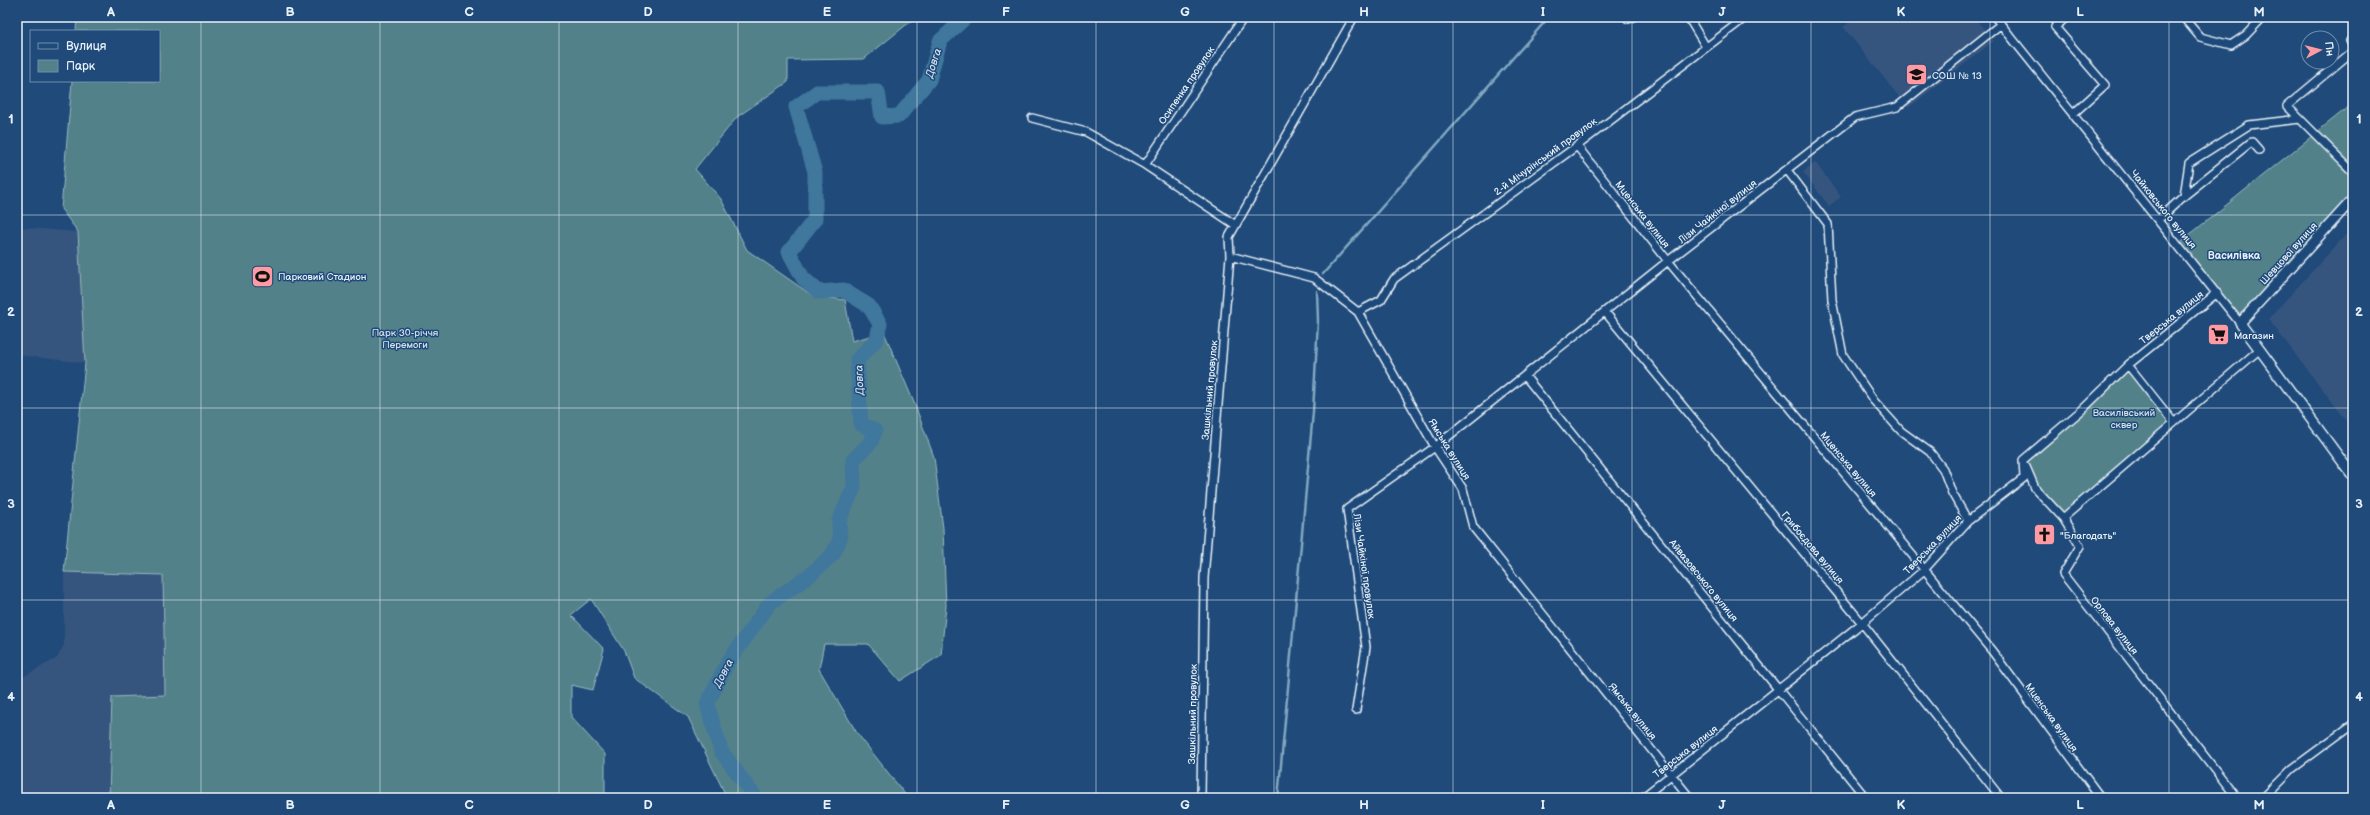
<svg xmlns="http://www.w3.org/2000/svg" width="2370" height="815" viewBox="0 0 2370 815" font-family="'Balsamiq Sans',sans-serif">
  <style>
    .built { fill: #34547f }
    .green { fill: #52818a; stroke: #9db9c1 }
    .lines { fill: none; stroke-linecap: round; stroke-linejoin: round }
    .stream { stroke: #83a8c1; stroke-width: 2.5 }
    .river { stroke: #40779c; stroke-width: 15 }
    .minor-casing { stroke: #e8f1f8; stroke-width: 10 }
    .tertiary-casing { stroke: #e8f1f8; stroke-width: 12 }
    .minor { stroke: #1f4a7a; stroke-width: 7 }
    .tertiary { stroke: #1f4a7a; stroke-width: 9 }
    .grid { fill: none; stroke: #e8f1f8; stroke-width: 1; stroke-opacity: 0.55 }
    .labels { text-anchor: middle; stroke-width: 3; stroke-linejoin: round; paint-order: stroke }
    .poi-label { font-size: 10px; fill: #e8f1f8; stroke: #1f4a7a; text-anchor: start }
    .street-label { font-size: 10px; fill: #e8f1f8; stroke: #1f4a7a }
    .park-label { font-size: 10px; fill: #d2e0e8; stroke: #1f4a7a }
    .water-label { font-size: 11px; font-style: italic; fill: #cfdfea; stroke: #1f4a7a }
    .neighbourhood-label { font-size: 11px; font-weight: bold; fill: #e8f1f8; stroke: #1f4a7a }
    .neatline { fill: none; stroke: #e8f1f8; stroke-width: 1.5 }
    .grid-label { font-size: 13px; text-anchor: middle; font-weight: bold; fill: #e8f1f8 }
  </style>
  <rect width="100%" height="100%" fill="#1f4a7a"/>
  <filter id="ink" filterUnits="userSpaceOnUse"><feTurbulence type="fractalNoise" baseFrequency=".025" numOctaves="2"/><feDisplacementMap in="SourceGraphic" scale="8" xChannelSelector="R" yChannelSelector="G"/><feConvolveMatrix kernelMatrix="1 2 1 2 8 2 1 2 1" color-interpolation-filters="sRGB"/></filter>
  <g filter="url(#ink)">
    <path class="built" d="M1856 17H1974L1994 41 1908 108 1843 27Z
      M1815 162 1841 197 1829 206 1803 172Z
      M17 227 78 232 85 363 17 355Z
      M2353 227V429L2268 319Z
      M64 572 163 574 165 696 112 697 109 798H17V680L57 658 64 645Z"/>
    <path class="green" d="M77 17H916L864 59 788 60V82L737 117 695 169 721 199 747 250 813 296 845 300 852 341 884 332 915 405 934 457 943 528 946 606 941 655 900 681 868 644H824L819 669 857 733 908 798H727L688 717 634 678 624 651 591 599 571 615 604 649 593 690 571 685V717L605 754V798H109L112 697 165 695 163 575 64 572 85 363 78 232 61 209 72 81H159V31H76Z
      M2353 103V194L2240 323 2178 244Z
      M2128 365 2174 423 2063 518 2035 488 2023 460Z"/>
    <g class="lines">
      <path class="stream" d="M1323 274 1549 17
        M1278 798 1313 412 1318 321 1317 291"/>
      <path class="river" d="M756 798 721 751 707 704 728 662 770 603 810 575 833 554 840 539 839 521 854 487 853 460 871 442 875 431 861 424 857 360 877 339 880 324 869 306 843 290 819 292 803 278 789 252 815 219V172L796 107 817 92H878L882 117 899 116 929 80 940 41 966 17"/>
      <defs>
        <path id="minor" d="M1688 17 1706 47
          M1995 17 2240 323
          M2067 17 2055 27 2105 85 2073 114
          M2183 17 2200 37 2231 45 2246 35 2263 17
          M1628 19 1633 17
          M2353 38 2350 41 2353 46
          M2353 51 2287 106 2353 172
          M1032 118 1086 132 1145 165 1234 224
          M1577 146 1668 261 1992 651 2101 798
          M1145 165 1244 17
          M1787 170 1828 224 1832 300 1843 355 1874 401 1901 431 1930 452 1943 469 1952 493 1968 521
          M2184 196 2189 163 2249 125 2300 119
          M2158 220 2184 196 2250 143 2252 142 2259 150
          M1230 256 1314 278 1358 312 1435 447 1463 489 1473 527 1690 798
          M1358 312 1381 300 1394 279 1577 146 1746 17
          M1605 312 1862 623 2001 798
          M2128 365 2174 423
          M1525 376 1866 798
          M2026 467 2035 488 2063 518 2080 546 2063 574 2237 798
          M2063 518 2260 349
          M1356 710 1366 647 1347 509 1435 447 1668 261 1855 117 1897 107 2001 24
          M1201 798 1204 578 1230 256 1229 237 1354 17
          M1642 798 1862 623 1924 570 1968 521 2024 478 2023 460 2083 409 2128 365 2217 293
          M2263 798 2292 769 2353 724"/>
        <path id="tertiary" d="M2353 199 2240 323 2353 476"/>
      </defs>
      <use href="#minor" class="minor-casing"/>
      <use href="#tertiary" class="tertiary-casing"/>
      <use href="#minor" class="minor"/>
      <use href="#tertiary" class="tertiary"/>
    </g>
  </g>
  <path class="grid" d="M201 17V798M380 17V798M559 17V798M738 17V798M917 17V798M1096 17V798M1274 17V798M1453 17V798M1632 17V798M1811 17V798M1990 17V798M2169 17V798M17 215H2353M17 408H2353M17 600H2353"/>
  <defs>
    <symbol id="school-square" viewBox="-11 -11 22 22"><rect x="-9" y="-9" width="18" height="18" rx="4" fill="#ff9aa2" stroke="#1f4a7a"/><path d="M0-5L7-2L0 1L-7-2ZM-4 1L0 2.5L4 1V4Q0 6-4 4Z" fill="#111"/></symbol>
    <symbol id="stadium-square" viewBox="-11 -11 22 22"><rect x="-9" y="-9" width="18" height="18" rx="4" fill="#ff9aa2" stroke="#1f4a7a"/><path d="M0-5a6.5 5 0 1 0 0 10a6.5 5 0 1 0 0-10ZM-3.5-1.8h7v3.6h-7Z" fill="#111"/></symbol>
    <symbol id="supermarket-square" viewBox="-11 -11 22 22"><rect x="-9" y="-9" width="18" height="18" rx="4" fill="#ff9aa2" stroke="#1f4a7a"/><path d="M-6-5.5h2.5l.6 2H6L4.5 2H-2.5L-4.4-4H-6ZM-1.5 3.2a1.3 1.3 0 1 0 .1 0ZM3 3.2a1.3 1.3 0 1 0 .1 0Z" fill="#111"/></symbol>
    <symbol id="church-square" viewBox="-11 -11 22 22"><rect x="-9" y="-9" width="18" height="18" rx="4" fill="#ff9aa2" stroke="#1f4a7a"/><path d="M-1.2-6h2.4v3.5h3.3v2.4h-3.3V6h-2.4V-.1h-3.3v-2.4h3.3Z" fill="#111"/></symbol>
  </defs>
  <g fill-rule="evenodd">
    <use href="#school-square" x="1904" y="62" width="25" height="25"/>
    <use href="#stadium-square" x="250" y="264" width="25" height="25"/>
    <use href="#supermarket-square" x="2206" y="322" width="25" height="25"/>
    <use href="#church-square" x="2032" y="522" width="25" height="25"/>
  </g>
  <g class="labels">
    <g class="poi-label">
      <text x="1932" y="79">СОШ № 13</text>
      <text x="278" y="280">Парковий Стадион</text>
      <text x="2234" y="339">Магазин</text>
      <text x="2060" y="539">"Благодать"</text>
    </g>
    <g class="street-label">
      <text transform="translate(1186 85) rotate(-56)" y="4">Осипенка провулок</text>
      <text transform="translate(1545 156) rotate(-36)" y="4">2-й Мічурінський провулок</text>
      <text transform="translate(2164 209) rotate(51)" y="4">Чайковського вулиця</text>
      <text transform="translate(1717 211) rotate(-38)" y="4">Лізи Чайкіної вулиця</text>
      <text transform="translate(1643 214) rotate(52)" y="4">Мценська вулиця</text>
      <text transform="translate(2288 253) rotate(-48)" y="4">Шевцової вулиця</text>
      <text transform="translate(2171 317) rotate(-39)" y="4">Тверська вулиця</text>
      <text transform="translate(1209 390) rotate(-85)" y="4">Зашкільний провулок</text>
      <text transform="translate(1450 449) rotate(58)" y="4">Ямська вулиця</text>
      <text transform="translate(1849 464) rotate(50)" y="4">Мценська вулиця</text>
      <text transform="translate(1932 544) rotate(-46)" y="4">Тверська вулиця</text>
      <text transform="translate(1813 547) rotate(50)" y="4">Грибоєдова вулиця</text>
      <text transform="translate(1365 566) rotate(82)" y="4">Лізи Чайкіної провулок</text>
      <text transform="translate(1704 580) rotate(51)" y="4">Айвазовського вулиця</text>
      <text transform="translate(2115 625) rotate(52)" y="4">Орлова вулиця</text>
      <text transform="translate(1633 711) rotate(51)" y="4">Ямська вулиця</text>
      <text transform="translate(1192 714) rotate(-89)" y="4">Зашкільний провулок</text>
      <text transform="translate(2052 717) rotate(54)" y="4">Мценська вулиця</text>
      <text transform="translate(1685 751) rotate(-38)" y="4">Тверська вулиця</text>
    </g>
    <g class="park-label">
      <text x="405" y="336">Парк 30-річчя<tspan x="405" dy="12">Перемоги</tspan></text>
      <text x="2124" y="416">Василівський<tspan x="2124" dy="12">сквер</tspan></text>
    </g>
    <g class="water-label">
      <text transform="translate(933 63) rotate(-72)" y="4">Довга</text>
      <text transform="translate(859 380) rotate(-92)" y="4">Довга</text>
      <text transform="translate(723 673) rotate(-62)" y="4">Довга</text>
    </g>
    <g class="neighbourhood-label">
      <text x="2234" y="259">Василівка</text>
    </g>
  </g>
  <rect width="2370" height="815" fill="none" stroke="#1f4a7a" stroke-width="44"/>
  <rect x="30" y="30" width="130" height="52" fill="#1f4a7a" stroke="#6f8dac"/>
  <rect x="38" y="43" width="20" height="6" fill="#1f4a7a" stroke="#6f8dac"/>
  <text x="66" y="50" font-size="12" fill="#e8f1f8">Вулиця</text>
  <rect x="38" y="60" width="20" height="12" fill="#52818a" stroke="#6f8dac"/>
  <text x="66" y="70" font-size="12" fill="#e8f1f8">Парк</text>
  <g transform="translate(2320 50) rotate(83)"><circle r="19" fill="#1f4a7a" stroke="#6f8dac"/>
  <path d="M0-3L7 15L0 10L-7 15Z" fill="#ff9aa2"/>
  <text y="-6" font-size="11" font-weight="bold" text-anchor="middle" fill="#e8f1f8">Пн</text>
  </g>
  <rect x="22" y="22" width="2326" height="771" class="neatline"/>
  <g class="grid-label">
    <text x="111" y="16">A</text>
    <text x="290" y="16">B</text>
    <text x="469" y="16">C</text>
    <text x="648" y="16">D</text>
    <text x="827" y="16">E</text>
    <text x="1006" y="16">F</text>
    <text x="1185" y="16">G</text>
    <text x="1364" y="16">H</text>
    <text x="1543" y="16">I</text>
    <text x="1722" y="16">J</text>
    <text x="1901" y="16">K</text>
    <text x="2080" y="16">L</text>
    <text x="2259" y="16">M</text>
    <text x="11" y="123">1</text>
    <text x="2359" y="123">1</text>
    <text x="11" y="316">2</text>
    <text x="2359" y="316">2</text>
    <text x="11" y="508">3</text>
    <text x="2359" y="508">3</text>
    <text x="11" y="701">4</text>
    <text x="2359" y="701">4</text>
    <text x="111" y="809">A</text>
    <text x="290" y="809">B</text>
    <text x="469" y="809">C</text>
    <text x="648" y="809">D</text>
    <text x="827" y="809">E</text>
    <text x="1006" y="809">F</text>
    <text x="1185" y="809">G</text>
    <text x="1364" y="809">H</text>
    <text x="1543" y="809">I</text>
    <text x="1722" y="809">J</text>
    <text x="1901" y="809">K</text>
    <text x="2080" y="809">L</text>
    <text x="2259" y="809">M</text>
  </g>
</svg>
